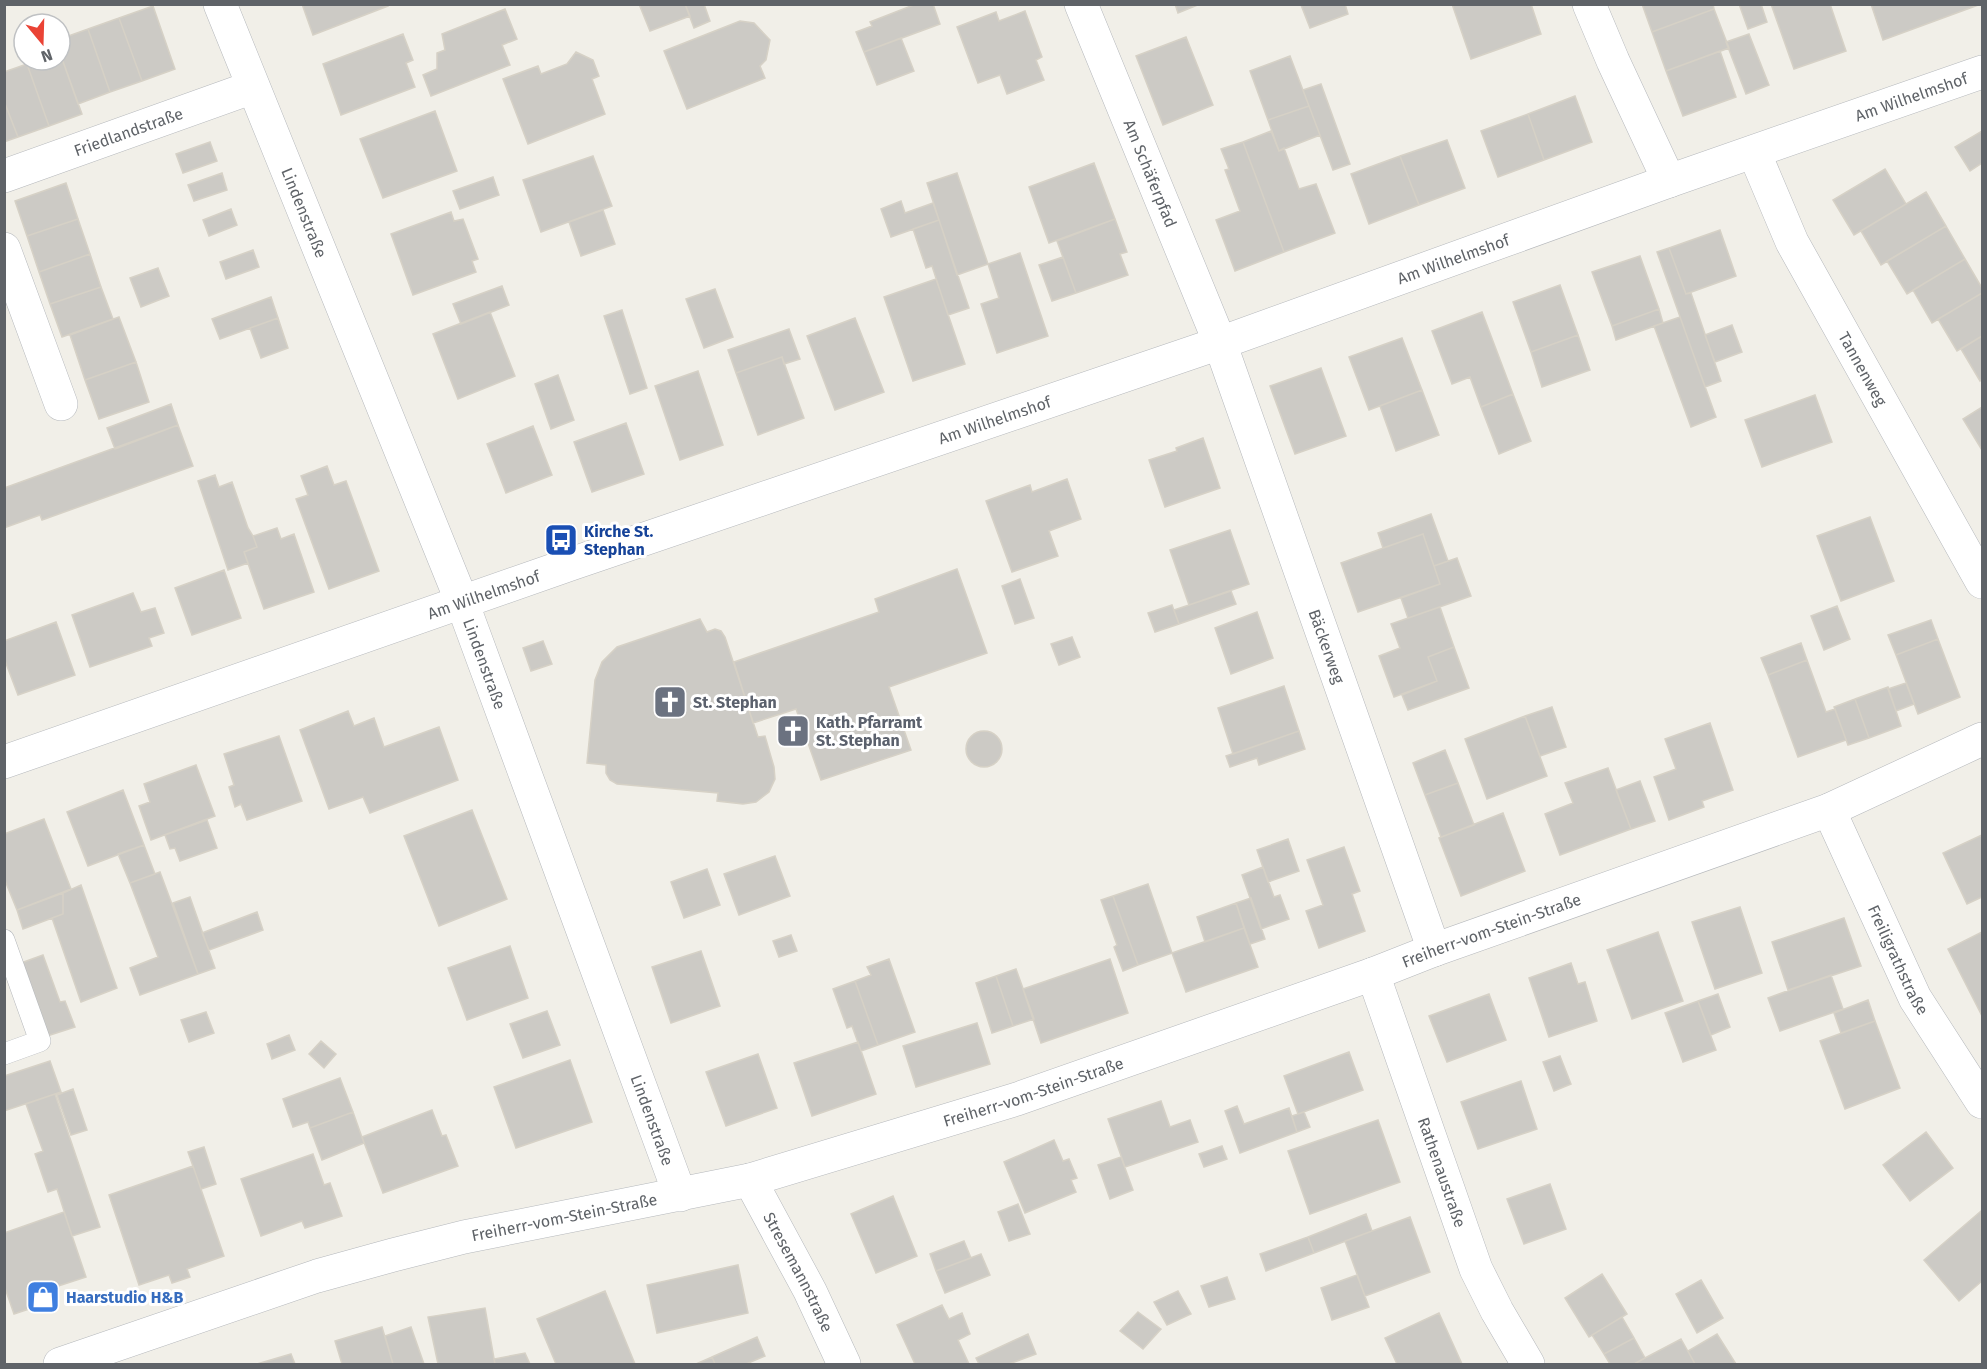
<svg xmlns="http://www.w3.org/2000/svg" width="1987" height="1369" viewBox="0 0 1987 1369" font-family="'Fira Sans',sans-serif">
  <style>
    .building { fill: #cccac5; stroke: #d6d1c6; stroke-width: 1.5 }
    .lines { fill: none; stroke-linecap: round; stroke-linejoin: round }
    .lane-casing { stroke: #b5b8bc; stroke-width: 22 }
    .street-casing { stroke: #b5b8bc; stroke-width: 34 }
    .lane { stroke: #fff; stroke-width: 21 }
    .street { stroke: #fff; stroke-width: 33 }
    .labels { text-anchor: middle; stroke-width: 6; stroke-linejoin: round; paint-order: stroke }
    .street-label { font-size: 16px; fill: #5f6368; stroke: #fff }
    .transit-label { font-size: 16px; font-weight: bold; fill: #164399; stroke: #fff; text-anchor: start }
    .worship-label { font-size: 16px; font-weight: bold; fill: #5b616d; stroke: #fff; text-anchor: start }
    .shop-label { font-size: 16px; font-weight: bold; fill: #366cbe; stroke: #fff; text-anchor: start }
  </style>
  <rect width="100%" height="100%" fill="#f1efe8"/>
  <path class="building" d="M302 4H387L388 6 313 35Z
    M639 4H685L690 16 650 31Z
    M685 4H704L710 21 694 28Z
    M916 4H933L940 24 864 52 856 32 872 26 870 22Z
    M1175 4H1200L1178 13Z
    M1345 4 1348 14 1310 28 1301 5Z
    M1452 4H1531L1541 34 1471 59Z
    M1642 4H1713L1714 9 1652 32Z
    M1739 4H1761L1767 22 1748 29Z
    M1771 4H1830L1846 51 1794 69Z
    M1871 4H1981L1883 40Z
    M153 6 175 69 142 81 119 18Z
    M505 9 517 39 502 45 510 65 431 96 423 75 437 69V53L445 50 442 34Z
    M1714 9 1729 48 1666 71 1652 32Z
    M1025 11 1042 57 1036 60 1044 80 1007 94 1000 75 978 83 957 27 996 12 999 21Z
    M119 18 142 81 110 92 88 29Z
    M740 21 754 23 770 40 766 60 760 66 765 78 687 109 664 51Z
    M88 29 110 92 78 104 60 53V39Z
    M403 34 413 60 406 63 415 87 341 115 323 64Z
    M1749 34 1769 85 1746 94 1726 42Z
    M1186 37 1213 105 1163 125 1136 56Z
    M901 38 914 71 877 85 864 52Z
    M1720 51 1736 97 1683 116 1666 71Z
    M576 52 593 60 599 76 592 79 605 114 528 144 503 79 538 66 541 74 567 64Z
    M60 53 82 114 49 126 27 64 39 60H60Z
    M1290 56 1309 106 1268 120 1250 71Z
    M27 64 49 126 18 137 4 101V72Z
    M1321 84 1350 164 1333 170 1303 90Z
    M1575 96 1592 142 1544 160 1528 114Z
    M4 101 18 137 4 142Z
    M1309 106 1320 135 1279 151 1268 120Z
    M435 111 457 171 383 198 360 139Z
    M1528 114 1544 160 1498 177 1481 131Z
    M1271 131 1279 151 1284 148 1299 189 1316 184 1335 233 1284 252 1243 142Z
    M1982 131V163L1970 171 1955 147Z
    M1447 140 1465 188 1419 205 1400 156Z
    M210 142 217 161 183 173 176 154Z
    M1243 142 1284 252 1235 271 1216 220 1240 211 1225 170 1229 169 1221 149Z
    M593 156 612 206 541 232 523 180Z
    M1400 156 1419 205 1369 224 1351 174Z
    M1094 163 1115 219 1049 243 1029 187Z
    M1885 169 1906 204 1854 235 1833 200Z
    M222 173 227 190 194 201 188 185Z
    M957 173 988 264 957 275 927 183Z
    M493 177 499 195 460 209 453 191Z
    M66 183 78 219 27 236 15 201Z
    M1926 192 1946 226 1881 265 1861 231Z
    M901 201 905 213 933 203 939 220 891 237 881 209Z
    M231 209 237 225 209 236 203 220Z
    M603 210 615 244 581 256 569 222Z
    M451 212 454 221 463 219 478 259 472 261 476 272 413 295 391 234Z
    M78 219 90 254 39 272 27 236Z
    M1115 219 1127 252 1120 254 1128 275 1076 293 1057 241Z
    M939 220 969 308 948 315 932 266 926 268 913 229Z
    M1946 226 1965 259 1907 294 1887 261Z
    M1720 230 1736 276 1686 294 1669 248Z
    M1669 248 1686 294 1691 293 1721 381 1705 387 1657 252Z
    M253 250 259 267 226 279 220 262Z
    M1020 253 1048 336 997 353 981 304 999 298 988 264Z
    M90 254 101 287 50 304 39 272Z
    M1640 256 1659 309 1612 326 1592 272Z
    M1063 257 1076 293 1052 301 1039 265Z
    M1965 259 1982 288V293L1932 323 1913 290Z
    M158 268 169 296 141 307 130 278Z
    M936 279 965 364 913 381 884 297Z
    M1560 285 1578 335 1531 352 1513 302Z
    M502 286 509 305 461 324 453 304Z
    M101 287 113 319 62 337 50 304Z
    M715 289 733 337 704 348 686 299Z
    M1982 293V336L1957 351 1938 319Z
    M271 297 278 318 220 339 212 319Z
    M1659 309 1663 323 1616 340 1612 326Z
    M622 310 647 388 630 394 604 316Z
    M490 312 515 376 458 399 433 334Z
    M1482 312 1513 394 1481 407 1470 377 1452 384 1432 331Z
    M119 317 136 362 85 380 70 335Z
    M1680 317 1716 417 1691 427 1654 326Z
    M278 318 288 348 261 358 250 328Z
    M855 318 884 392 835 410 807 336Z
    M1732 325 1742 352 1715 362 1705 335Z
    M789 329 800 359 784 364 782 357 736 373 728 350Z
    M1578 335 1590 370 1542 387 1531 352Z
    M1982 336V379L1980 381 1961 349Z
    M1402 338 1422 390 1369 410 1349 357Z
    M782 357 804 418 758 435 736 373Z
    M136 362 149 402 99 419 85 380Z
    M1321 368 1346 436 1295 454 1270 386Z
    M698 371 723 445 680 460 655 386Z
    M558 375 574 420 551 429 535 384Z
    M1422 390 1439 435 1396 451 1380 406Z
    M1513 394 1531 441 1499 454 1481 407Z
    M1815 395 1832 442 1762 467 1745 420Z
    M171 404 178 425 115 449 107 428Z
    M1982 407V450L1963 419Z
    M626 423 644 474 592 492 574 442Z
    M178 425 193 466 42 520 40 515 4 528V488Z
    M533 426 552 475 506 493 487 444Z
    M1203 438 1220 488 1165 507 1149 460 1177 451 1176 448Z
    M327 466 334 485 346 481 379 571 329 589 296 499 308 495 301 476Z
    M215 475 219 487 232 482 248 528 253 536 257 547 244 552 248 563 228 570 198 481Z
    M1067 479 1081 519 1049 531 1058 556 1012 572 986 501 1030 485 1032 492Z
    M1431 514 1448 561 1434 566 1423 534 1383 548 1378 533Z
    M1870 517 1894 581 1841 601 1817 536Z
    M277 528 281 539 294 534 314 592 264 609 244 552 257 547 253 536Z
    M1230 530 1249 584 1189 605 1170 550Z
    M1423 534 1440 584 1358 612 1341 563Z
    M1457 558 1471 596 1408 618 1401 598 1440 584 1434 566Z
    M957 569 987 653 889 687 911 750 821 780 796 709 753 723 734 662 879 612 875 599Z
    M224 570 241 618 192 635 175 588Z
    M1020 579 1034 618 1015 624 1002 586Z
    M1231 591 1236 604 1179 624 1174 610Z
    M133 593 141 612 155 608 164 633 149 638 152 646 90 667 72 615Z
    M1172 605 1179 624 1155 632 1148 613Z
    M1837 606 1850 639 1824 650 1811 616Z
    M1440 607 1454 647 1428 657 1437 681 1394 697 1379 656 1400 648 1391 624Z
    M1257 612 1273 658 1231 674 1215 628Z
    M700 619 707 632 715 629 721 631 725 637 758 737 765 736 774 767 775 779 769 792 756 802 743 804 717 801 718 793 617 784 610 780 606 773V765L587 763 595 680 602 662 617 647Z
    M1931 620 1938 639 1896 655 1888 635Z
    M56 622 75 675 18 695 4 658V641Z
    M1072 637 1080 657 1059 665 1051 644Z
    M1938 639 1960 697 1918 714 1896 655Z
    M543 641 552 664 531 671 523 648Z
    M1801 643 1807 660 1768 675 1761 658Z
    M1454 647 1469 688 1408 710 1402 695 1437 681 1428 657Z
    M1807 660 1826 712 1835 709 1846 740 1798 757 1768 675Z
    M1906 683 1914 704 1896 711 1888 689Z
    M1284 686 1299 731 1233 754 1218 708Z
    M1888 687 1901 726 1869 738 1855 699Z
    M1855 699 1869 738 1848 745 1834 707Z
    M1552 707 1566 747 1540 756 1525 716Z
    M348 711 354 726 374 718 384 747 439 727 458 780 370 813 363 797 329 809 300 730Z
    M1525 716 1547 776 1487 799 1465 739Z
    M1710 723 1733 790 1702 801 1704 807 1669 820 1654 777 1676 769 1665 739Z
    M1299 731 1305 749 1259 765 1257 758 1230 767 1226 756Z
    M966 749a18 18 0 1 1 36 0a18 18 0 1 1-36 0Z
    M279 736 302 801 247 820 241 804 235 807 229 787 234 785 224 754Z
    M1445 750 1458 783 1425 795 1413 763Z
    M196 765 215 816 151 840 139 806 150 802 144 784Z
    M1608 768 1631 829 1560 855 1545 814 1573 803 1565 783Z
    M1640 781 1655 821 1631 829 1616 790Z
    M1458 783 1474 825 1441 837 1425 795Z
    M123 790 144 845 88 866 67 812Z
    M472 810 507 899 439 926 404 836Z
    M1503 813 1525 871 1461 896 1439 838Z
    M44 819 71 889 17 910 4 878V834Z
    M207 820 217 848 180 861 175 848 170 849 165 835Z
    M1982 835V897L1967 904 1943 853Z
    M1288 839 1299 871 1268 882 1257 850Z
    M144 845 155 874 130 883 118 854Z
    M1344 847 1360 891 1352 894 1365 931 1319 948 1306 911 1323 905 1307 860Z
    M775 856 790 896 739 915 724 874Z
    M1263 867 1274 897 1280 895 1289 919 1261 929 1242 875Z
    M707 869 720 905 684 918 671 882Z
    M160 872 198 974 140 995 130 968 158 957 130 883Z
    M1148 884 1172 953 1138 965 1113 896Z
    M81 885 117 988 81 1002 52 918 63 914V893Z
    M63 893V914L23 929 17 910Z
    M1113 896 1138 965 1123 971 1114 947 1117 945 1101 900Z
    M190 897 215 968 198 974 173 903Z
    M1251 898 1265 939 1250 944 1236 903Z
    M1236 903 1244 928 1205 942 1197 917Z
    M1740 907 1762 973 1715 989 1692 922Z
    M257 912 263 930 209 950 202 933Z
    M1844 918 1861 966 1788 990 1772 942Z
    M1244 928 1258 967 1186 992 1172 953Z
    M1658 932 1683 1001 1632 1019 1607 950Z
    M1982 932V1016L1948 949Z
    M791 935 797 951 779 957 773 941Z
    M510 946 528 998 467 1020 448 968Z
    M701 951 720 1006 671 1023 652 967Z
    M43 955 60 1002 65 1001 75 1027 47 1036 21 963Z
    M889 959 915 1032 878 1045 855 981 871 975 867 967Z
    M1110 959 1128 1013 1041 1043 1023 989Z
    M1571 963 1578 984 1585 982 1597 1021 1549 1037 1529 978Z
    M1016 969 1034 1019 1013 1026 996 976Z
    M1831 975 1843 1009 1780 1031 1768 998Z
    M996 976 1013 1026 992 1033 976 983Z
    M855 981 878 1045 861 1051 852 1026 847 1028 833 989Z
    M1489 994 1506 1040 1447 1062 1429 1016Z
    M1718 994 1730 1027 1711 1035 1698 1001Z
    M1868 1000 1875 1021 1841 1033 1834 1013Z
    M1698 1001 1716 1050 1683 1062 1665 1013Z
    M547 1011 560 1045 523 1058 510 1024Z
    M206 1012 214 1033 189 1042 181 1020Z
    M1875 1021 1900 1088 1845 1109 1820 1041Z
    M977 1023 990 1064 916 1087 903 1046Z
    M289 1035 295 1050 272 1059 267 1044Z
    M321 1041 336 1054 324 1068 309 1054Z
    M858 1042 876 1094 812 1116 794 1063Z
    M1349 1052 1363 1090 1298 1114 1284 1076Z
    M758 1054 777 1108 726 1126 706 1072Z
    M1560 1056 1571 1084 1554 1091 1543 1062Z
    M570 1060 592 1122 516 1148 494 1087Z
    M50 1061 61 1092 4 1111V1076Z
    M340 1078 353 1112 310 1128 308 1122 293 1127 283 1099Z
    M1521 1081 1537 1129 1478 1149 1461 1102Z
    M73 1089 87 1130 71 1135 57 1095Z
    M55 1094 100 1227 72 1236 57 1189 48 1192 35 1154 43 1151 26 1104Z
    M1161 1101 1170 1127 1190 1120 1198 1142 1125 1167 1108 1119Z
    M1237 1106 1244 1124 1289 1108 1297 1132 1240 1153 1225 1111Z
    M432 1110 442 1136 446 1135 458 1166 383 1193 362 1137Z
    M353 1112 364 1143 322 1160 310 1128Z
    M1304 1112 1310 1127 1297 1132 1292 1116Z
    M1378 1120 1400 1182 1310 1214 1288 1151Z
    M1926 1132 1953 1168 1910 1201 1883 1165Z
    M1054 1140 1063 1161 1069 1159 1077 1178 1071 1180 1076 1192 1025 1213 1004 1162Z
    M1222 1146 1227 1159 1204 1167 1199 1154Z
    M204 1147 216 1184 201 1189 188 1152Z
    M313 1154 324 1185 330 1183 342 1216 305 1228 302 1221 261 1236 241 1179Z
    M1121 1157 1133 1190 1110 1199 1098 1165Z
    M193 1166 224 1256 187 1269 190 1277 172 1283 169 1275 139 1285 109 1195Z
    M1550 1184 1566 1229 1524 1244 1507 1199Z
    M893 1196 917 1256 876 1273 851 1214Z
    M1018 1204 1030 1234 1009 1241 998 1212Z
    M1981 1211 1982 1281 1959 1301 1924 1260Z
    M64 1212 86 1277 49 1289 53 1301 14 1314 4 1285V1233Z
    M1366 1214 1372 1231 1314 1253 1308 1237Z
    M1410 1217 1430 1272 1365 1296 1345 1241Z
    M1308 1237 1314 1253 1266 1271 1260 1254Z
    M964 1241 971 1258 936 1271 930 1254Z
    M981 1254 990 1275 945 1293 936 1271Z
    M738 1265 748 1313 657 1333 647 1285Z
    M1602 1274 1627 1314 1589 1337 1565 1298Z
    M1357 1275 1369 1307 1332 1320 1321 1288Z
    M1227 1277 1235 1299 1209 1307 1201 1286Z
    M1701 1280 1723 1318 1697 1333 1676 1294Z
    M605 1291 635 1364H556L537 1319Z
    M1178 1291 1191 1314 1167 1325 1154 1302Z
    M942 1305 949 1319 962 1313 970 1334 958 1340 969 1364H915L897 1325Z
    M485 1308 495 1364H438L428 1317Z
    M1138 1312 1161 1329 1143 1349 1120 1331Z
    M1439 1313 1462 1364H1397L1385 1338Z
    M1622 1317 1634 1338 1604 1354 1592 1335Z
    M382 1327 393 1364H342L335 1341Z
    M411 1327 424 1364H393L385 1336Z
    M1028 1334 1036 1354 1009 1364H979L976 1358Z
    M1717 1334 1736 1364H1695L1688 1351Z
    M757 1337 765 1356 746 1364H715L712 1357Z
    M1634 1338 1645 1358 1634 1364H1610L1604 1354Z
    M1681 1339 1695 1364H1634L1645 1358Z
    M525 1353 530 1364H495L494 1359Z
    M291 1354 295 1364H257Z
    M712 1357 715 1364H696Z"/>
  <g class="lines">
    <defs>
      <path id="lane" d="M4 940 40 1041 4 1054"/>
      <g id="street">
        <path id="s1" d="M220 4 462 602 680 1195"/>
        <path id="s2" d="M1081 4 1220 343 1434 950"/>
        <path d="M1589 4 1613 61 1669 181"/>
        <path id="s3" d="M1754 152 1792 242 1982 582"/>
        <path id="s4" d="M4 176 253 87"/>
        <path d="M4 249 61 404"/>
        <path id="s5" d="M4 762 571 564 1220 343 1669 181 1982 72"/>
        <path id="s6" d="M1829 810 1915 998 1982 1102"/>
        <path id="s7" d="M1373 974 1476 1269 1497 1311 1528 1364"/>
        <path id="s8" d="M750 1180 810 1291 844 1364"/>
        <path id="s9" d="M60 1364 317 1276 393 1255 464 1237 750 1180 1017 1099 1373 974 1434 950 1829 810 1982 739"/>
      </g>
    </defs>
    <use href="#lane" class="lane-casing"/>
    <use href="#street" class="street-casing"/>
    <use href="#lane" class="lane"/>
    <use href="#street" class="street"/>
  </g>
  <defs>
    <symbol id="bus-square" viewBox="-11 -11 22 22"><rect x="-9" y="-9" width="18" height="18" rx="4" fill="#1a4fb4" stroke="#fff"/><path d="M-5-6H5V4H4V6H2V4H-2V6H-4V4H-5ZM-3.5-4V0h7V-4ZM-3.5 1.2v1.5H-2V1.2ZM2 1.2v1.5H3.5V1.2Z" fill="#fff"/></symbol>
    <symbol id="church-square" viewBox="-11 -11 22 22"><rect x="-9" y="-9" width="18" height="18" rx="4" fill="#6b7280" stroke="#fff"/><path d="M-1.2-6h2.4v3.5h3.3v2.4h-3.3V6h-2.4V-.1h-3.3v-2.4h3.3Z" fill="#fff"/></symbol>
    <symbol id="shop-square" viewBox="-11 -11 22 22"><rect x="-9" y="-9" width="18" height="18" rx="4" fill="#3f7fe0" stroke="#fff"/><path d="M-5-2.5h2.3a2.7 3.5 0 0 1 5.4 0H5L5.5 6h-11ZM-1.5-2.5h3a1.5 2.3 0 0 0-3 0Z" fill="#fff"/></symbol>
  </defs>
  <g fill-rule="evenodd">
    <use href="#bus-square" x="542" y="521" width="38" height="38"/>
    <use href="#church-square" x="651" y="683" width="38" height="38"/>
    <use href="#church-square" x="774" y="712" width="38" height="38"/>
    <use href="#shop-square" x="24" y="1278" width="38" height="38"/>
  </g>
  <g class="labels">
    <g class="street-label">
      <text dy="6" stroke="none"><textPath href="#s5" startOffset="2020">Am Wilhelmshof</textPath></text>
      <text dy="6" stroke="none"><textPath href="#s4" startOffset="132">Friedlandstraße</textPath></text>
      <text dy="6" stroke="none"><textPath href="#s2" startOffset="183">Am Schäferpfad</textPath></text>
      <text dy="6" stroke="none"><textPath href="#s1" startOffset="225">Lindenstraße</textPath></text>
      <text dy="6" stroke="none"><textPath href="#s5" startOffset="1534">Am Wilhelmshof</textPath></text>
      <text dy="6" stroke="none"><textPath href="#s3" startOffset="243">Tannenweg</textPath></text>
      <text dy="6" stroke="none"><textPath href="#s5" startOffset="1048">Am Wilhelmshof</textPath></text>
      <text dy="6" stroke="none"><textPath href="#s5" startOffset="508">Am Wilhelmshof</textPath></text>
      <text dy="6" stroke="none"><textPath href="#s2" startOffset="688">Bäckerweg</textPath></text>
      <text dy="6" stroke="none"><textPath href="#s1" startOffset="711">Lindenstraße</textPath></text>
      <text dy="6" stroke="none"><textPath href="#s9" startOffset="1498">Freiherr-vom-Stein-Straße</textPath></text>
      <text dy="6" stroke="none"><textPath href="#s6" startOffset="165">Freiligrathstraße</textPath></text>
      <text dy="6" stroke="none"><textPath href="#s9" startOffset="1012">Freiherr-vom-Stein-Straße</textPath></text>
      <text dy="6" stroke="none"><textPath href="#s1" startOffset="1197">Lindenstraße</textPath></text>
      <text dy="6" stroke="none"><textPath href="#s7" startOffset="210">Rathenaustraße</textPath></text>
      <text dy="6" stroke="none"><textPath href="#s9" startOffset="526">Freiherr-vom-Stein-Straße</textPath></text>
      <text dy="6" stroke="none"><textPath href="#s8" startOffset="104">Stresemannstraße</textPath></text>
    </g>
    <g class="transit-label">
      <text x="584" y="537">Kirche St.<tspan x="584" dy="18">Stephan</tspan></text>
    </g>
    <g class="worship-label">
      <text x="693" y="708">St. Stephan</text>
      <text x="816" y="728">Kath. Pfarramt<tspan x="816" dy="18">St. Stephan</tspan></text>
    </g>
    <g class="shop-label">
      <text x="66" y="1303">Haarstudio H&amp;B</text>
    </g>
  </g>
  <rect width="1987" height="1369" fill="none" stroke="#5f6368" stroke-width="12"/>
  <g transform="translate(42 42) rotate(161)"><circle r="28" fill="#ffffff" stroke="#bfc1c3" stroke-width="1.5"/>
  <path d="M0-4.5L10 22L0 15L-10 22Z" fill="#ea4335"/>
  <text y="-9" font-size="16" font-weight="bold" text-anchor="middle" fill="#5f6368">N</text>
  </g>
</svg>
